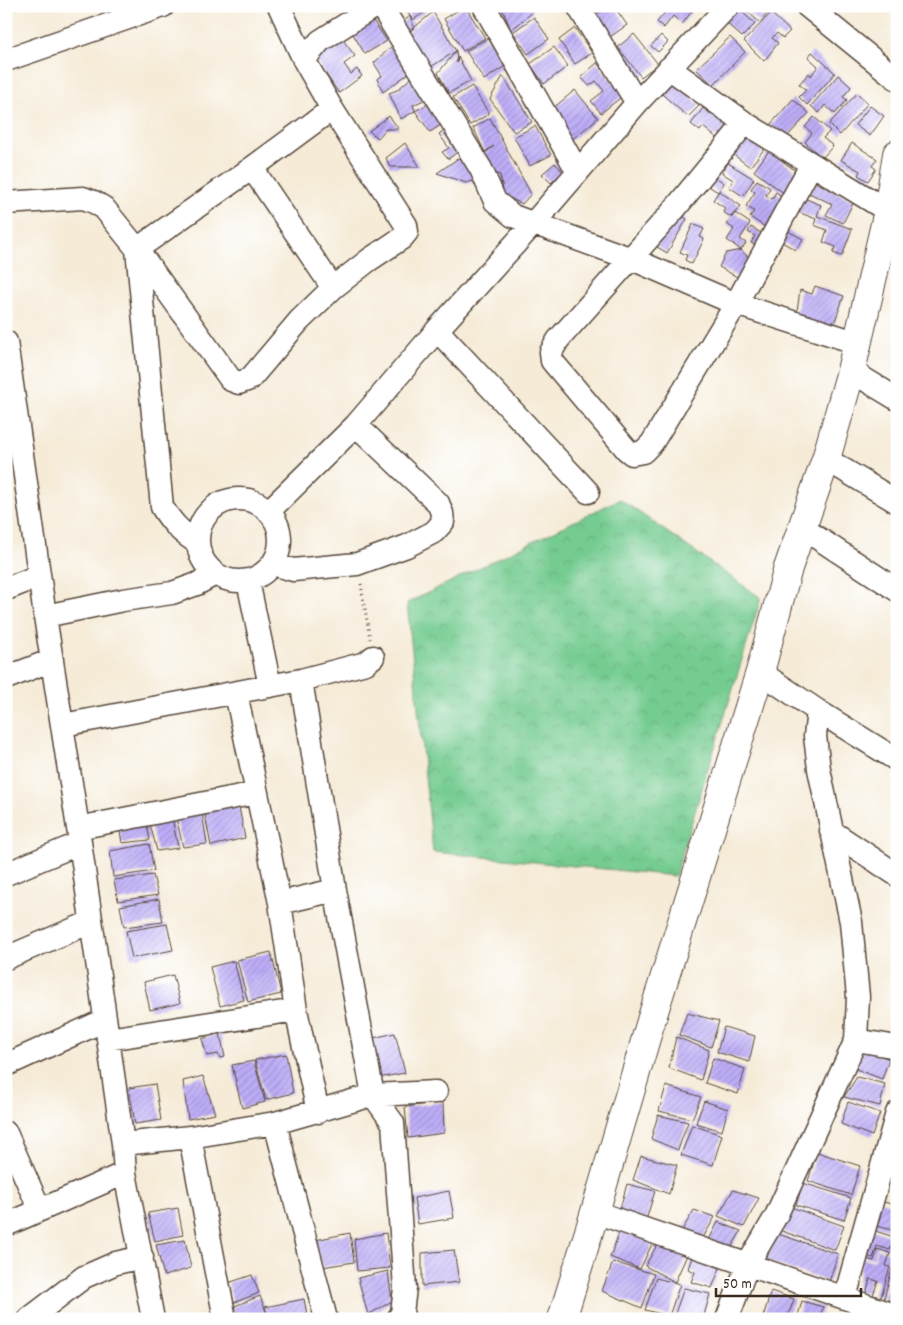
<svg xmlns="http://www.w3.org/2000/svg" width="903" height="1325" viewBox="0 0 903 1325" font-family="Dekko,sans-serif">
  <style>
    .park { fill: url(#park-crowns); stroke: #587b58 }
    .building { fill: url(#building-hatch) }
    .lines { fill: none; stroke-linecap: round; stroke-linejoin: round }
    .street-casing { stroke: #57473a; stroke-width: 25 }
    .secondary-casing { stroke: #57473a; stroke-width: 30 }
    .path { stroke: #57473a; stroke-width: 3; stroke-dasharray: 1 4; stroke-linecap: butt }
    .street { stroke: #fff; stroke-width: 22 }
    .secondary { stroke: #fff; stroke-width: 28 }
  </style>
  <defs>
    <pattern id="park-crowns" width="20" height="18" patternUnits="userSpaceOnUse" patternTransform="scale(1.25)"><rect width="20" height="18" fill="#75cc91"/><path d="M2 6a3 3 0 1 1 6 0M12 15a3 3 0 1 1 6 0" fill="none" stroke="#66af7d"/></pattern>
    <pattern id="building-hatch" width="6" height="6" patternUnits="userSpaceOnUse" patternTransform="scale(1.25)"><rect width="6" height="6" fill="#beaef9"/><path d="M-1 1l2-2M0 6l6-6M5 7l2-2" fill="none" stroke="#9c8ec9"/></pattern>
  </defs>
  <rect width="100%" height="100%" fill="#fff"/>
  <filter id="ink" filterUnits="userSpaceOnUse"><feTurbulence type="fractalNoise" baseFrequency=".02" numOctaves="2"/><feDisplacementMap in="SourceGraphic" scale="10" xChannelSelector="R" yChannelSelector="G"/><feConvolveMatrix kernelMatrix="1 2 1 2 8 2 1 2 1" color-interpolation-filters="sRGB"/></filter>
  <filter id="wash" filterUnits="userSpaceOnUse"><feTurbulence type="fractalNoise" baseFrequency=".0096" numOctaves="4" result="noise"/><feDisplacementMap in="SourceGraphic" scale="20" xChannelSelector="R" yChannelSelector="G"/><feGaussianBlur stdDeviation="1.12" result="paint"/><feColorMatrix in="noise" values="0 0 0 0 0 0 0 0 0 0 0 0 0 0 0 0 0 1.4 0 .05"/><feComposite in="paint" operator="in"/></filter>
  <g filter="url(#wash)">
    <rect width="100%" height="100%" fill="#f5ebd7"/>
    <path class="park" d="M620 499 761 598 675 876 433 852 407 603Z"/>
    <g id="blocks">
      <path class="building" d="M403 6H430L431 8 413 20 410 16 414 27 405 34 398 26 410 16Z
        M465 6 485 38 463 51 444 19Z
        M501 6H529L533 12 511 30Z
        M609 6H614L627 25 607 39 592 17Z
        M664 6H696L682 24 673 16 664 28 657 22 668 9Z
        M742 6H761L768 13 760 23Z
        M737 7 755 24 742 37 724 21Z
        M433 12 456 51 426 70 404 36Z
        M771 13 790 31 783 38 777 33 772 38 778 43 764 61 744 41Z
        M370 16 387 41 365 54 350 29Z
        M534 17 549 39 528 54 513 32Z
        M575 28 592 53 575 64 559 40Z
        M634 34 658 64 641 77 618 47Z
        M661 35 668 42 658 52 651 46Z
        M340 36 355 56 344 64 351 74 357 69 362 76 339 93 313 56Z
        M730 37 745 52 713 85 696 69Z
        M488 38 505 66 484 80 466 51Z
        M392 46 409 73 383 92 377 79 382 76 374 63Z
        M554 47 568 66 544 84 530 64Z
        M456 51 457 63 458 57 471 81 449 93 438 73Z
        M812 52 835 73 807 105 799 97 806 90 799 84 809 73 811 76 818 66 808 57Z
        M597 63 624 95 601 113 591 101 604 91 596 81 589 86 581 77Z
        M838 75 851 87 843 97 847 100 835 114 825 105 819 113 811 106Z
        M503 76 532 122 514 132 490 99Z
        M411 78 426 99 413 105 415 111 401 119 389 93 397 90Z
        M674 81 700 105 688 117 662 94Z
        M472 86 489 114 470 125 453 97Z
        M575 90 598 118 569 142 546 114Z
        M857 93 868 103 840 135 829 124Z
        M793 99 809 113 786 138 770 125Z
        M430 103 444 123 430 132 415 111Z
        M870 106 884 116 870 136 855 125Z
        M703 108 731 129 721 141 703 127 700 131 691 124Z
        M389 116 399 129H386L378 138 369 131Z
        M814 117 830 131 823 138 833 146 822 158 805 142 812 133 805 127Z
        M490 118 531 194 522 204 504 195 500 175 488 170 480 157 494 146 485 152 473 128Z
        M535 126 551 155 530 166 514 137Z
        M447 128 463 148 448 159 442 152 449 148 439 134Z
        M745 134 765 148 750 167 731 153Z
        M405 143 420 167H390L386 158Z
        M852 143 877 159 872 166 876 169 868 181 858 175 860 171 841 160Z
        M769 151 800 174 785 194 754 171Z
        M463 155 479 179 466 183 437 173Z
        M555 163 563 172 551 183 542 174Z
        M728 163 754 179 743 196 729 187 733 180 722 173Z
        M711 174 724 183 718 192 705 184Z
        M757 180 770 188 766 195 772 199 776 192 787 200 768 229 750 217 754 211 746 206 755 192 751 189Z
        M815 182 854 201 843 223 826 215 832 204 809 193Z
        M719 191 741 206 731 217 723 212 725 208 713 200Z
        M799 196 821 205 817 216 852 229 842 256 833 253 836 247 823 242 827 230 814 225 816 219 793 210Z
        M673 211 687 219 667 253 654 245Z
        M735 213 750 223 740 239 746 243 741 250 727 240 734 229 727 224Z
        M693 224 704 229 700 237 704 239 692 264 685 260 687 255 680 252Z
        M751 227 768 237 761 248 751 243 755 236 748 232Z
        M786 230 803 239 796 250 780 241Z
        M741 250 751 260 741 279 719 267 726 253Z
        M815 286 844 296 832 329 796 319 800 290 812 294Z
        M238 802 245 838 211 846 204 810Z
        M202 812 207 844 183 847 176 817Z
        M172 817 178 848 157 851 149 820Z
        M146 821 150 840 122 843 119 825Z
        M149 844 154 871 113 877 110 851Z
        M153 875 158 895 118 901 114 880Z
        M159 899 163 922 124 927 120 906Z
        M167 924 173 950 132 958 126 931Z
        M271 952 281 994 248 1002 237 960Z
        M234 961 244 1000 220 1006 210 967Z
        M173 975 180 1003 150 1010 144 982Z
        M687 1013 719 1021 711 1047 679 1035Z
        M724 1027 755 1036 749 1062 717 1052Z
        M220 1033 225 1057 220 1058 218 1054 207 1056 202 1039Z
        M395 1033 405 1073 378 1078 369 1039Z
        M676 1037 709 1050 701 1080 669 1068Z
        M863 1049 889 1059 882 1079 856 1069Z
        M286 1054 293 1093 266 1100 255 1060Z
        M713 1058 745 1069 738 1094 705 1083Z
        M254 1061 265 1102 242 1108 232 1065Z
        M203 1076 215 1114 188 1119 183 1081Z
        M857 1077 885 1084 880 1106 844 1097Z
        M155 1084 161 1120 135 1124 129 1088Z
        M666 1086 701 1097 692 1119 659 1111Z
        M704 1101 728 1109 722 1131 696 1123Z
        M443 1102 444 1133 408 1138 405 1107Z
        M848 1102 880 1113 872 1136 841 1124Z
        M658 1115 688 1122 678 1150 651 1139Z
        M692 1125 722 1135 713 1165 681 1155Z
        M817 1152 860 1166 851 1195 808 1181Z
        M641 1156 677 1165 669 1194 633 1180Z
        M803 1183 851 1198 844 1220 796 1205Z
        M627 1184 655 1191 646 1220 619 1212Z
        M733 1190 759 1198 744 1227 718 1216Z
        M449 1191 454 1218 418 1224 414 1198Z
        M874 1200 897 1205V1231L868 1224Z
        M788 1206 844 1226 835 1250 779 1230Z
        M178 1208 183 1235 155 1241 148 1213Z
        M694 1210 715 1217 700 1243 681 1232Z
        M718 1222 741 1231 730 1250 708 1242Z
        M869 1229 894 1237 890 1250 877 1246 873 1258 862 1255Z
        M620 1230 653 1242 640 1269 610 1257Z
        M350 1233 354 1262 322 1267 315 1240Z
        M386 1233 390 1268 357 1271 354 1239Z
        M775 1233 838 1254 829 1282 766 1261Z
        M896 1238H897V1253L892 1252Z
        M185 1240 191 1268 164 1276 156 1245Z
        M659 1242 687 1255 675 1282 645 1266Z
        M877 1249 890 1253 886 1266 890 1267 881 1297 873 1295 878 1281 870 1279 866 1294 856 1291 862 1258 874 1261Z
        M454 1250 459 1282 422 1286V1253Z
        M692 1257 720 1268 712 1288 691 1282 695 1272 688 1269Z
        M613 1262 654 1274 642 1308 602 1291Z
        M892 1268 897 1270V1302L884 1299Z
        M388 1271 392 1301 368 1315 358 1278Z
        M252 1275 259 1293 233 1303 228 1283Z
        M656 1278 680 1284 669 1316 645 1310Z
        M684 1288 710 1294 703 1319H673Z
        M771 1291 794 1299 787 1319H765L763 1317Z
        M260 1296 267 1314 265 1307 304 1299 308 1319H268L267 1314 254 1319H236L232 1307Z
        M802 1301 823 1307 820 1319H797Z"/>
    </g>
  </g>
  <g filter="url(#ink)">
    <use href="#blocks" fill-opacity="0" stroke="#57473a" stroke-width="1"/>
    <g class="lines">
      <defs>
        <path id="street" d="M381 6 481 169 495 201 513 216 632 259 736 304 858 343
          M484 6 578 172
          M578 6 637 103
          M807 6 897 79
          M6 60 163 6
          M304 60 320 41 375 6
          M669 68 745 123 888 211
          M745 123 673 211 558 340 551 352 552 361 627 450 632 454 643 452 652 443 736 304 811 165
          M252 168 333 288
          M6 203 83 198 94 202 104 208 137 249 231 380 239 383 250 379 299 321 333 288 369 260 402 238 407 232 406 225 332 109 304 60 279 6
          M437 330 588 492
          M6 342 45 616 78 828 123 1144 125 1173 153 1319
          M851 371 897 399
          M826 459 897 502
          M198 540a41 41 0 1 1 82 0a41 41 0 1 1-82 0Z
          M269 511 356 425 437 330 533 224 637 103 728 6
          M801 527 897 590
          M198 543C181 533 172 523 162 507L137 249 252 168 332 109
          M273 564 293 570 357 564 407 546 434 532 443 522 442 513 438 503 356 425
          M248 581 270 686
          M6 589 39 576
          M45 616 123 600 172 593 197 584 215 574
          M760 672 818 711 897 760
          M6 678 52 660
          M301 680 335 890 373 1095 393 1123 405 1288 402 1313 398 1319
          M236 693 280 903 296 1010 318 1112
          M63 725 301 680 366 663 373 657
          M78 828 256 793
          M831 831 897 875
          M6 874 80 843
          M280 903 335 890
          M6 958 91 922
          M108 1039 296 1010
          M856 1040 897 1047
          M6 1065 105 1020
          M275 1123 326 1319
          M6 1133 40 1210
          M190 1137 225 1319
          M123 1144 190 1137 275 1123 373 1095 436 1092
          M595 1212 897 1316
          M6 1225 125 1173
          M845 1297 897 1113
          M29 1319 84 1277 116 1263 142 1257
          M727 1319 748 1264 776 1216 856 1040 858 997 851 922 819 769 815 736 818 711"/>
        <path id="secondary" d="M562 1319 595 1212 651 1021 760 672 788 568 826 459 851 371 888 211 897 154"/>
      </defs>
      <use href="#street" class="street-casing"/>
      <use href="#secondary" class="secondary-casing"/>
      <path class="path" d="M361 584 370 639"/>
      <use href="#street" class="street"/>
      <use href="#secondary" class="secondary"/>
    </g>
  </g>
  <rect width="903" height="1325" fill="none" stroke="#fff" stroke-width="25"/>
  <path d="M716 1288v8h145v-8" fill="none" stroke="#3b2a1e" stroke-width="2.5"/>
  <text x="723" y="1288" font-size="15" fill="#3b2a1e" stroke="#ffffff" stroke-width="4" paint-order="stroke">50 m</text>
</svg>
